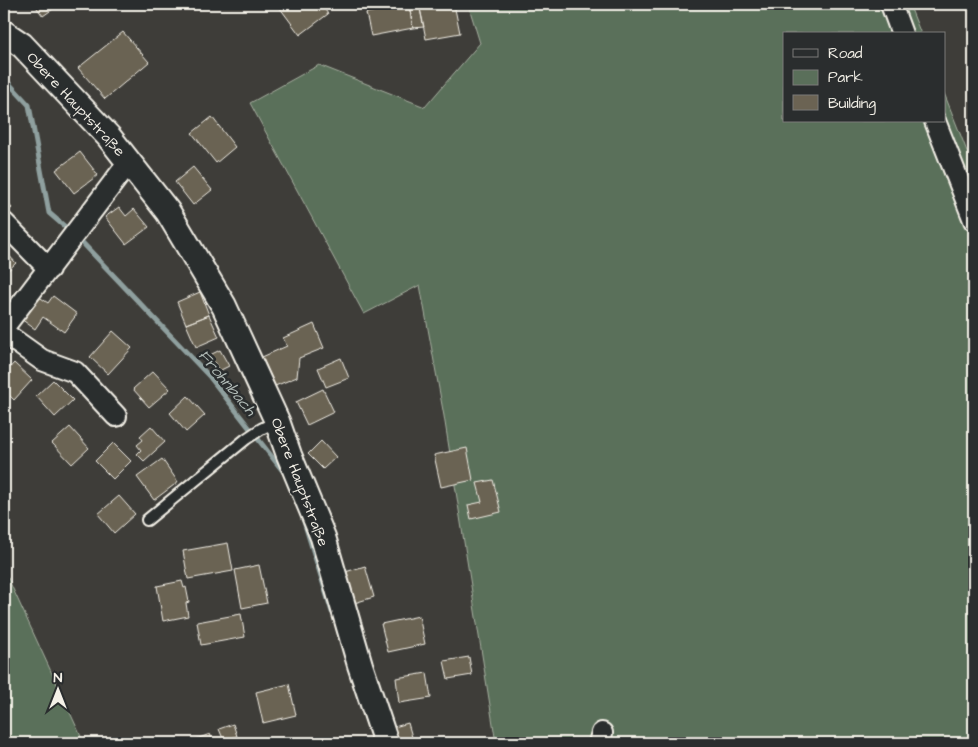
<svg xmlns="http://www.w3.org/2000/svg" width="978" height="747" viewBox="0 0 978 747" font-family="'Architects Daughter',sans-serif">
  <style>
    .green { fill: #5a6f5a; stroke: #a7b0a1 }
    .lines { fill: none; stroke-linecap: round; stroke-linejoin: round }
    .stream { stroke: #8fa09f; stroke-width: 5 }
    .building { fill: #6b6353; stroke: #f4f1e8 }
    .service-casing { stroke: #f4f1e8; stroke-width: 14 }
    .minor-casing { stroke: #f4f1e8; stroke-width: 24 }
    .tertiary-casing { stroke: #f4f1e8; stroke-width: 28 }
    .service { stroke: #2a2d2e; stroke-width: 10 }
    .minor { stroke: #2a2d2e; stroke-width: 20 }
    .tertiary { stroke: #2a2d2e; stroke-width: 24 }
    .labels { text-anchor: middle; stroke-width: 5; stroke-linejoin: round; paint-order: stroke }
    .street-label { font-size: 15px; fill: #f4f1e8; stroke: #2a2d2e }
    .water-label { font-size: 16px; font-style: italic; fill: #b1bbb7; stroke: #2a2d2e }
  </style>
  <rect width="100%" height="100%" fill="#3e3d39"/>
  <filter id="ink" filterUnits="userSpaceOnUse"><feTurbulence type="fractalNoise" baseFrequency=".02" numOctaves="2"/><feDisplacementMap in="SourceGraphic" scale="10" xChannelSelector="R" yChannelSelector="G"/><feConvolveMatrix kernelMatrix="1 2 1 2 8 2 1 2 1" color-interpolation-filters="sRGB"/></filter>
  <g filter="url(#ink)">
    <path class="green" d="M468 4H909L921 34H784V121H944V93L974 169V743H496L444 416 420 285 364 314 250 103 319 65 425 107 480 43Z
      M7 576 84 743H4V579Z"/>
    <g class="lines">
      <path class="stream" d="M4 78 29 105 49 213 71 232
        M77 237 209 376 286 475
        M302 515 332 612"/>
    </g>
    <path class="building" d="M34 4H60L43 16Z
      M277 4H321L328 14 300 35Z
      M419 4H454L460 33 426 39Z
      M419 4 424 27 413 28 409 5Z
      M409 5 413 28 371 36 366 13Z
      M123 32 149 62 105 99 78 68Z
      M212 117 235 147 216 163 192 133Z
      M80 152 98 175 74 193 56 170Z
      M193 167 212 190 193 205 175 182Z
      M4 199 12 208 6 214 4 211Z
      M119 207 126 216 134 209 149 227 126 244 105 217Z
      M4 250 16 263 4 274Z
      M200 292 209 315 186 324 177 302Z
      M38 296 48 303 53 296 77 314 64 332 43 317 35 329 21 319Z
      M209 315 219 337 196 347 186 324Z
      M314 324 324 348 299 358 297 377 275 386 262 357 287 346 283 338Z
      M113 331 132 348 108 374 90 357Z
      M220 350 229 366 219 371 210 355Z
      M341 358 349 378 326 387 318 368Z
      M14 363 32 380 14 400 4 390V374Z
      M153 371 170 389 149 407 133 389Z
      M53 380 73 400 55 417 36 396Z
      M323 389 334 412 307 425 296 402Z
      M188 396 205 415 186 432 170 413Z
      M151 426 165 442 144 461 137 454 141 450 137 445 143 440 140 436Z
      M70 427 89 448 72 464 52 443Z
      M321 441 336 457 323 469 308 454Z
      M113 443 131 461 113 479 95 461Z
      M467 448 473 480 441 487 434 455Z
      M162 459 178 482 154 500 137 477Z
      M493 480 501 512 471 519 468 505 482 502 477 483Z
      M119 496 135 514 114 533 98 514Z
      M228 543 233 571 188 579 183 551Z
      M259 565 267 603 242 608 235 570Z
      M365 566 374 597 351 604 342 573Z
      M182 581 184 588 186 587 189 602 186 603 188 616 163 621 157 586Z
      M241 614 245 637 201 645 197 622Z
      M419 616 425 644 388 652 381 624Z
      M469 657 472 675 448 679 444 661Z
      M427 673 431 698 399 703 396 678Z
      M289 684 296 715 263 723 256 692Z
      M408 723 412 737 403 740 404 743H395L391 728Z
      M233 724 237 736 224 741 219 729Z
      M210 734 214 743H192L191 741Z"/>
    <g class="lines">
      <defs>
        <path id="service" d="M147 520 246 439 261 429 277 421"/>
        <path id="minor" d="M891 4 902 34
          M935 121 974 220
          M4 223 49 269
          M4 327 129 162
          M4 333 42 360 75 372 116 416
          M599 743 602 733"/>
        <path id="tertiary" d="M4 33 22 45 109 137 168 212 224 306 277 421 289 455 323 537 360 665 386 743"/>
      </defs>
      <use href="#service" class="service-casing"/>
      <use href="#minor" class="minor-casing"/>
      <use href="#tertiary" class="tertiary-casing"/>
      <use href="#service" class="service"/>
      <use href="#minor" class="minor"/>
      <use href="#tertiary" class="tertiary"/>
    </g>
  </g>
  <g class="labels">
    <g class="street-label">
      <text transform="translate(76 104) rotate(47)" y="5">Obere Hauptstraße</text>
      <text transform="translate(300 482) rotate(69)" y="5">Obere Hauptstraße</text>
    </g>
    <g class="water-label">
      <text transform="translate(228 382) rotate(50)" y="6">Frohnbach</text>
    </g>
  </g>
  <rect width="978" height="747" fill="none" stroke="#2a2d2e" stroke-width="20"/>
  <rect x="10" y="10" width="958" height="727" fill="none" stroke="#f4f1e8" stroke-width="2" filter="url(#ink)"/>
  <rect x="783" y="32" width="162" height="90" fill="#2a2d2e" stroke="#7b7b78"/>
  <rect x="793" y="49" width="25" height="8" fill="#2a2d2e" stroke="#7b7b78"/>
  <text x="828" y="58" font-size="15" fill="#f4f1e8">Road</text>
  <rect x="793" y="70" width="25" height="15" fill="#5a6f5a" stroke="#7b7b78"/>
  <text x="828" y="82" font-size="15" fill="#f4f1e8">Park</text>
  <rect x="793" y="95" width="25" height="15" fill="#6b6353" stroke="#7b7b78"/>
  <text x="828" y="108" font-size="15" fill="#f4f1e8">Building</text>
  <g transform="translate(58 690)" stroke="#2a2d2e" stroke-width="4" paint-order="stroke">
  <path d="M0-4L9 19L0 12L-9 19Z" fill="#f4f1e8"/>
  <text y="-8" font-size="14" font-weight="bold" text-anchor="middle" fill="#f4f1e8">N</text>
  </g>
</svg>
